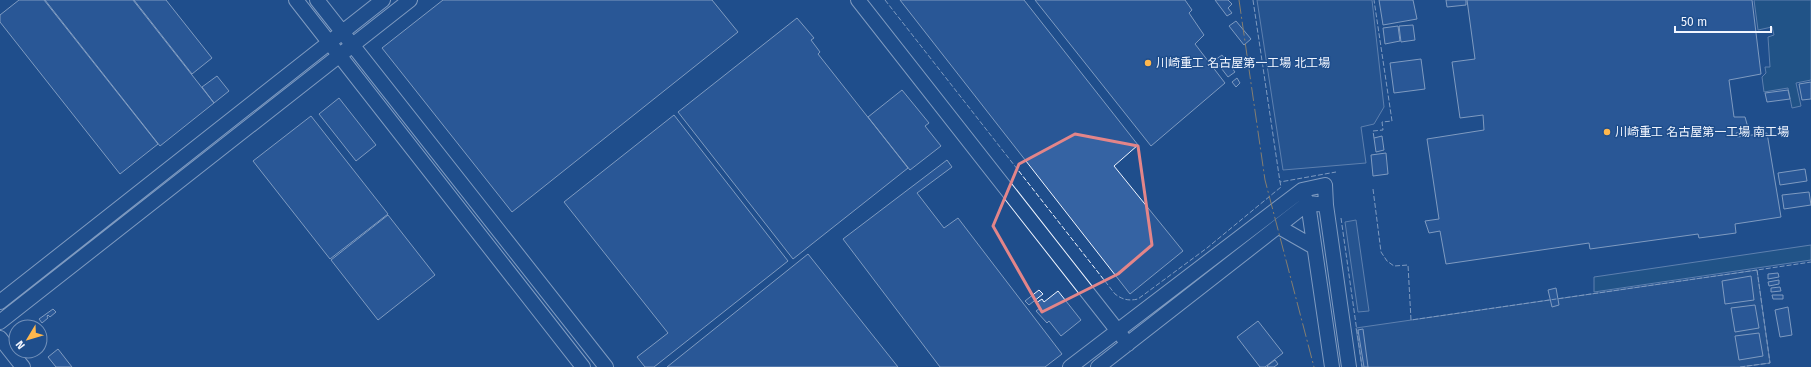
<svg xmlns="http://www.w3.org/2000/svg" width="1811" height="367" viewBox="0 0 1811 367" font-family="'Fira Sans','Noto Sans JP',sans-serif">
  <style>
    .green { fill: #245a82; stroke: #a8bbd7 }
    .parking { fill: #305b95; stroke: #a8bbd7 }
    .building { fill: #3563a3; stroke: #f2f6ff }
    .lines { fill: none; stroke-linecap: round; stroke-linejoin: round }
    .tertiary-casing { stroke: #f2f6ff; stroke-width: 16 }
    .tertiary { stroke: #1f4e8c; stroke-width: 14 }
    .fence { stroke: #f2f6ff; stroke-width: 1; stroke-dasharray: 5 2; stroke-linecap: butt }
    .power { stroke: #ffb74d; stroke-width: 1; stroke-dasharray: 14 3 2 3; stroke-linecap: butt }
    .marked { fill: none; stroke: #e38589; stroke-width: 3; stroke-linejoin: round }
    .poi-dot { fill: #ffb74d; stroke: #1f4e8c; stroke-width: 1.5 }
    .labels { text-anchor: middle; stroke-width: 3; stroke-linejoin: round; paint-order: stroke }
    .poi-label { font-size: 12px; fill: #f2f6ff; stroke: #1f4e8c; text-anchor: start }
  </style>
  <rect width="100%" height="100%" fill="#1f4e8c"/>
  <path class="green" d="M1754 0H1811V80L1796 83 1801 106 1792 108 1788 88 1764 92 1762 77 1766 73 1765 67H1770L1768 37 1774 35 1772 27 1758 30Z
    M1811 245V260L1594 292V277L1601 276Z"/>
  <path class="parking" d="M1257 0H1372L1384 107 1374 124 1361 127 1366 163 1283 170Z
    M1356 220 1369 311 1358 312 1345 222Z
    M1757 270 1770 363 1740 367H1362L1356 328Z"/>
  <path class="building" d="M19 0H44L158 144 120 174 0 22V15Z
    M45 0H133L214 103 160 146Z
    M134 0H166L212 58 192 74Z
    M443 0H712L738 32 512 212 382 48Z
    M900 0H1024L1138 145 1114 166 1183 251 1130 294Z
    M1035 0H1185L1192 10 1189 13 1204 35 1195 44 1225 83 1151 146Z
    M1215 0H1228L1232 4 1228 8 1232 13 1227 16Z
    M1379 0H1413L1417 19 1383 25Z
    M1446 0H1466V5L1447 7Z
    M1467 0H1752L1761 74 1729 80 1734 117H1745L1749 131 1736 133 1737 137 1767 133 1781 217 1735 224 1736 233 1699 238 1698 234 1590 249 1589 243 1446 264 1440 231 1429 233 1425 221 1439 219 1427 139 1484 130 1483 115 1460 118 1452 62 1475 59Z
    M797 18 814 38 811 40 820 52 818 54 908 168 793 259 678 112Z
    M1236 21 1251 39 1244 45 1229 26Z
    M1413 25 1415 40 1401 42 1399 26Z
    M1398 26 1400 41 1385 44 1383 28Z
    M1222 55 1235 72 1228 77 1215 60Z
    M1421 59 1425 89 1394 93 1390 63Z
    M217 76 229 91 214 103 202 87Z
    M1237 78 1240 83 1236 87 1232 82Z
    M1811 82V99L1802 100 1799 84Z
    M902 90 929 123 925 126 941 146 910 170 868 117Z
    M1788 90 1790 99 1767 102 1765 93Z
    M339 98 376 145 356 161 319 114Z
    M674 115 788 261 654 367H645L637 357 668 333 564 202Z
    M311 116 388 214 330 259 253 161Z
    M1382 136 1384 150 1376 152 1374 138Z
    M1386 153 1388 174 1373 176 1371 155Z
    M947 160 952 167 917 193 944 228 958 218 1062 354 1045 367H940L843 239Z
    M1805 169 1807 181 1780 185 1778 173Z
    M1809 192 1811 205 1784 209 1782 195Z
    M388 215 435 275 378 320 331 260Z
    M808 254 898 367H667Z
    M1778 273 1779 277 1768 279V274Z
    M1751 276 1754 300 1725 304 1722 281Z
    M1779 280V284L1769 286 1768 282Z
    M1780 287 1781 291 1771 292V288Z
    M1556 288 1559 305 1552 307 1548 290Z
    M1039 290 1043 294 1029 305 1025 301Z
    M1058 291 1081 320 1061 336 1049 321 1047 323 1036 311 1040 308 1036 303 1042 299 1044 302Z
    M1772 295H1783V299H1773Z
    M1755 305 1759 328 1735 332 1731 308Z
    M1788 307 1792 335 1780 337 1775 310Z
    M53 309 56 312 50 317 48 315 47 316 48 318 42 323 39 319Z
    M1258 321 1283 353 1265 367H1260L1237 337Z
    M1363 329 1368 367H1364L1358 330Z
    M1759 333 1763 356 1739 360 1735 336Z
    M58 349 72 367H56L48 357Z
    M1275 360 1278 364 1274 367H1268L1267 366Z"/>
  <g class="lines">
    <defs>
      <path id="tertiary" d="M296 0 583 367
        M317 0 606 367
        M858 0 1128 344
        M1305 198 1308 203 1332 367
        M1279 227 1314 247
        M0 302 383 0
        M0 322 410 0
        M0 338 23 367
        M1070 367 1302 190 1325 185 1326 205 1349 367
        M1098 367 1308 203 1326 205"/>
    </defs>
    <use href="#tertiary" class="tertiary-casing"/>
    <use href="#tertiary" class="tertiary"/>
    <path class="fence" d="M885 0 1115 294C1123 300 1129 301 1138 299L1207 248 1281 187 1280 182 1336 172
      M1253 0 1280 182
      M1374 138 1373 131 1383 130 1382 122 1392 121 1374 0
      M1373 189 1381 252 1387 261 1394 266 1408 265 1411 320 1757 270
      M1341 218 1362 367
      M1740 367 1770 363 1757 270 1811 262"/>
    <path class="power" d="M1239 0 1265 180 1314 367"/>
  </g>
  <path d="M0 0H1811V367H0ZM1075 134 1138 146 1152 245 1118 274 1042 312 993 226 1019 164Z" fill="#1f4e8c" fill-opacity=".55" fill-rule="evenodd"/>
  <path class="marked" d="M1075 134 1138 146 1152 245 1118 274 1042 312 993 226 1019 164Z"/>
  <g class="poi-dot">
    <circle cx="1148" cy="63" r="4"/>
    <circle cx="1607" cy="132" r="4"/>
  </g>
  <g class="labels">
    <g class="poi-label">
      <text x="1156" y="67">川崎重工 名古屋第一工場 北工場</text>
      <text x="1615" y="136">川崎重工 名古屋第一工場 南工場</text>
    </g>
  </g>
  <g transform="translate(28 339) rotate(232)"><circle r="19" fill="#1f4e8c" stroke="#7391ba"/>
  <path d="M0-3L7 15L0 10L-7 15Z" fill="#ffb74d"/>
  <text y="-6" font-size="11" font-weight="bold" text-anchor="middle" fill="#f2f6ff">N</text>
  </g>
  <path d="M1675 26v6h96v-6" fill="none" stroke="#f2f6ff" stroke-width="2"/>
  <text x="1681" y="26" font-size="12" fill="#f2f6ff" stroke="#1f4e8c" stroke-width="3" paint-order="stroke">50 m</text>
</svg>
